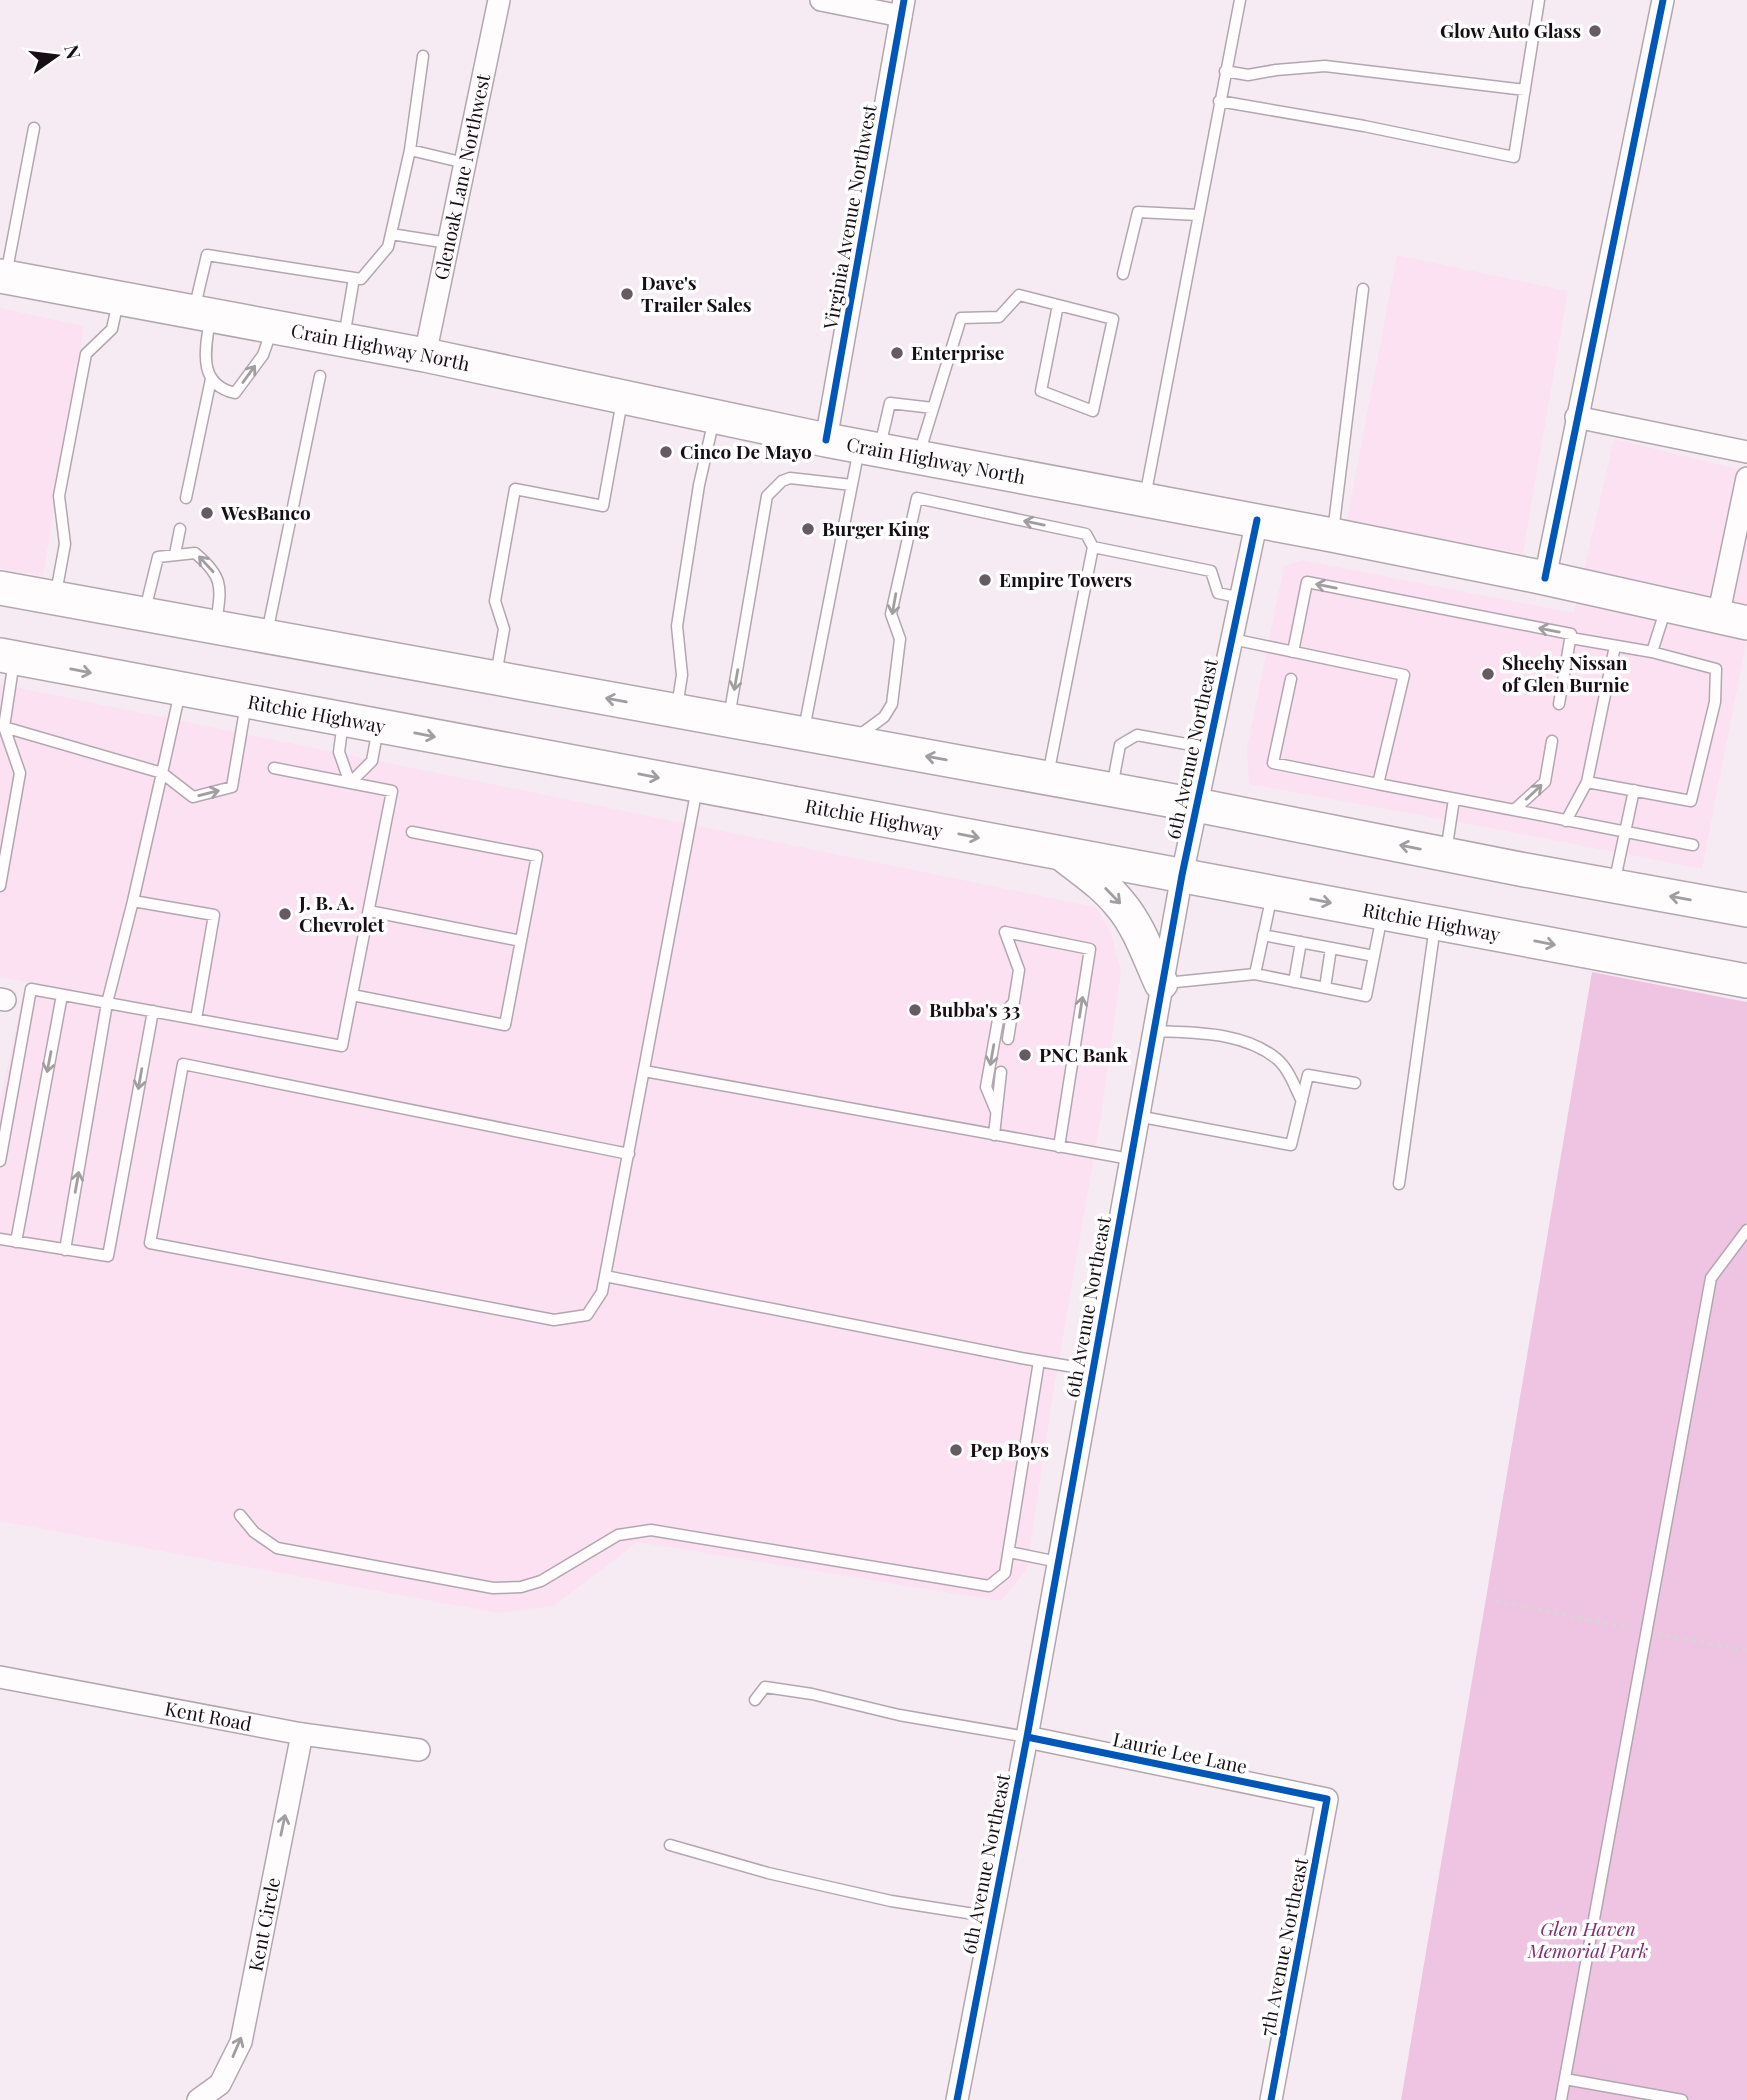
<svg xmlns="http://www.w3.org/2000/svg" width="1747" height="2100" viewBox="0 0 1747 2100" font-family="'Playfair Display',serif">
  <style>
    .built { fill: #fbe1f2 }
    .green { fill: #efc4e3 }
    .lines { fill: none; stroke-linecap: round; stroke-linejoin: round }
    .service-casing { stroke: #b2a7af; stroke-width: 13 }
    .minor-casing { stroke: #b2a7af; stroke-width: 24 }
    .primary-casing { stroke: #b2a7af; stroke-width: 36 }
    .path { stroke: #d8d4d7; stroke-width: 3.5; stroke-dasharray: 3.5 5; stroke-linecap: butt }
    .service { stroke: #fefcfd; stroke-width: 10 }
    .minor { stroke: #fefcfd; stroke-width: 21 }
    .primary { stroke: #fefcfd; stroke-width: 33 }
    .cycleway-casing { stroke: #fff; stroke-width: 11 }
    .cycleway { stroke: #0057b8; stroke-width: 7 }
    .oneway { stroke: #a29da0 }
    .poi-dot { fill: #665b63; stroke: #fff; stroke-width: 2.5 }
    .labels { text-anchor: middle; stroke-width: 7; stroke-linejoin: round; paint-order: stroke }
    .poi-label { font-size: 19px; font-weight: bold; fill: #180e15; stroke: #fff; text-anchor: start }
    .street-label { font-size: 19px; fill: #180e15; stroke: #fff }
    .park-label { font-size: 19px; font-style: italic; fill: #82306f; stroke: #fff }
  </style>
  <rect width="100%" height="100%" fill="#f7ebf3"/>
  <path class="built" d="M1397 255 1568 291 1523 553 1346 525Z
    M0 308 84 326 43 576 0 568Z
    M1614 439 1747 471V638L1702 869 1480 826 1249 784 1247 747 1284 566 1302 560 1574 613Z
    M0 684 1096 907 1111 932 1121 972 1101 1116 1053 1394 1027 1569 1001 1601 637 1542 554 1606 497 1613 0 1521V1101L26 982 0 977Z"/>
  <path class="green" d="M1592 972 1747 1002V2100H1401Z"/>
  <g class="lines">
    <defs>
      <path id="service" d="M1225 71 1248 75 1276 70 1325 66 1525 90
        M1219 101 1364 126 1514 157 1539 0
        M410 150 423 56
        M391 234 448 243
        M1123 274 1138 212 1198 215
        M6 275 34 128
        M194 310 207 255 361 279 388 247 410 150 465 163
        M210 318C206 348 196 384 235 393L263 355 271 332
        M344 337 354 278
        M880 446 890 403 933 408
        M919 454 961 318 999 317 1019 295 1113 319 1093 411 1041 391 1058 305
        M1145 497 1240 0
        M186 498 211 379
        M1333 532 1363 289
        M175 554 180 529
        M56 593 65 544 59 496 86 354 112 329 118 302
        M145 610 158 557 195 553C225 578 221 588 216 624
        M267 633 320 376
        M1571 638 1652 652 1666 608
        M1232 639 1404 675 1378 784 1273 763 1291 679
        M1293 652 1307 582 1571 634 1559 704
        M496 675 504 629 495 601 515 489 603 506 622 401
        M180 692 162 773 193 797 232 787 246 704
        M677 707 682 675 677 626 699 485 714 419
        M729 717 767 496 782 481 790 478 852 485
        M343 722 339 752 350 783 372 761 378 728
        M0 726 4 727 14 661
        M4 727 162 773 133 901 107 1003 65 1250
        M804 729 859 449
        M858 736 884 717 892 704 900 639 891 614 917 498 1086 534 1093 547
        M1048 775 1093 547 1211 571 1218 593 1241 598
        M1587 782 1691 801 1715 702 1716 669 1652 652
        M1378 784 1514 810 1545 782 1552 741
        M1112 787 1120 745 1137 735 1208 748
        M1514 810 1693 845
        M1566 821 1587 782 1615 646
        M1446 852 1454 799
        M1614 884 1634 790
        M0 886 20 773 4 727
        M133 901 214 915 196 1019
        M369 911 521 941
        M1005 932 1090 949 1059 1147
        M1005 932 1019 970 1008 1039
        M1263 935 1374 956
        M1255 974 1272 895
        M1294 982 1301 942
        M1166 983 1255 974 1366 996 1382 916
        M1325 988 1331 948
        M352 995 505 1025 537 856 412 832
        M1152 1031C1194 1033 1243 1031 1277 1059 1289 1069 1295 1088 1302 1101
        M644 1071 1130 1159
        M996 1111 986 1087 998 1020 1014 1002
        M1137 1116 1291 1145 1308 1075 1355 1083
        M994 1135 1001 1072
        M629 1154 183 1064 150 1243 554 1320 587 1315 602 1292 697 788
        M0 1161 31 989 342 1046 392 791 274 768
        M1399 1184 1435 926
        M0 1239 108 1256 153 1011
        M16 1242 62 995
        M605 1276 1021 1358 1092 1370
        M240 1515 254 1532 277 1548 493 1588 521 1587 541 1581 618 1535 651 1530 989 1586 1005 1573 1039 1361
        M1009 1552 1058 1562
        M755 1700 765 1687 812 1694 899 1715 1027 1737
        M670 1845 768 1873 891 1901 993 1917
        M1565 2079 1682 2100
        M1561 2100 1711 1278 1747 1230"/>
      <g id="minor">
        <path d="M821 0 901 16"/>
        <path id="s1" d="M425 355 499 0"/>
        <path d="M1576 417 1747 452"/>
        <path d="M826 440 904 0"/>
        <path d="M1545 578 1663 0"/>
        <path d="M1718 617 1747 478"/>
        <path d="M0 999 5 1000"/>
        <path id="s2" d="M0 1677 302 1734 419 1750"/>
        <path d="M1027 1737 1327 1799 1271 2100"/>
        <path id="s3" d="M198 2100 220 2084 241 2042 302 1734"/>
        <path d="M957 2100 1027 1737 1182 875 1257 520"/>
      </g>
      <g id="primary">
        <path id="s4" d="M0 276 425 355 826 440 1332 535 1545 578 1747 623"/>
        <path d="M0 588 1196 805 1525 870 1747 910"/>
        <path id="s5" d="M0 655 1747 981"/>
        <path d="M1065 856C1084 871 1105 885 1120 904 1139 926 1149 957 1161 983"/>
      </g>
    </defs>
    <use href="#service" class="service-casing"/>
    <use href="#minor" class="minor-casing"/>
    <use href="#primary" class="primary-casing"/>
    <path class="path" d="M1496 1601 1631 1628
      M1659 1634 1747 1651"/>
    <use href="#service" class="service"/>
    <use href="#minor" class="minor"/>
    <use href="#primary" class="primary"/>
    <defs>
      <path id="cycleway" d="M826 440 904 0
        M1545 578 1663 0
        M1027 1737 1327 1799 1271 2100
        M957 2100 1027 1737 1182 875 1257 520"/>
    </defs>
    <use href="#cycleway" class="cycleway-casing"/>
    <use href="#cycleway" class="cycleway"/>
  </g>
  <defs><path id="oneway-shaft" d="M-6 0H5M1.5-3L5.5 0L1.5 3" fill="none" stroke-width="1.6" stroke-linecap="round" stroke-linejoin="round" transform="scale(1.75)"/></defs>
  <g class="oneway">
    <use href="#oneway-shaft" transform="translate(249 374) rotate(-54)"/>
    <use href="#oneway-shaft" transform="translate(1034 523) rotate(-168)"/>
    <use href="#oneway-shaft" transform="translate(206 564) rotate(-133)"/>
    <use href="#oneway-shaft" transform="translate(1326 586) rotate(-169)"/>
    <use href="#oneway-shaft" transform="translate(894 604) rotate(100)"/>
    <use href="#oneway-shaft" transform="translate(1549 630) rotate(-169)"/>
    <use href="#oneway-shaft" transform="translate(81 671) rotate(11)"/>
    <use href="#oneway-shaft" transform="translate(736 680) rotate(100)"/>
    <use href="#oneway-shaft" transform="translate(616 700) rotate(-170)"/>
    <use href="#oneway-shaft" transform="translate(425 735) rotate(11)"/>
    <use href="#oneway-shaft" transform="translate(936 758) rotate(-170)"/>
    <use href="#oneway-shaft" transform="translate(649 776) rotate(11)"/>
    <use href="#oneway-shaft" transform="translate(1534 792) rotate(-43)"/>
    <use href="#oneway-shaft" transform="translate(209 793) rotate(-14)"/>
    <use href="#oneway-shaft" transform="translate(969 836) rotate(11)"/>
    <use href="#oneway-shaft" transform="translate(1410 847) rotate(-169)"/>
    <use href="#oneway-shaft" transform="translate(1113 896) rotate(46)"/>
    <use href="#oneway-shaft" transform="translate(1680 898) rotate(-170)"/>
    <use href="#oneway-shaft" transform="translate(1321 901) rotate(11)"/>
    <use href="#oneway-shaft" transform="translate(1545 943) rotate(11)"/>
    <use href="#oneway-shaft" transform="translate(1081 1007) rotate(-81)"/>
    <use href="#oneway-shaft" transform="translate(992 1055) rotate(100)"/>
    <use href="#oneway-shaft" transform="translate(49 1062) rotate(101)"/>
    <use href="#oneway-shaft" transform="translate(140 1079) rotate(100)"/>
    <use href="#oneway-shaft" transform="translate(77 1182) rotate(-80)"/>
    <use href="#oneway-shaft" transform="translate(283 1825) rotate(-78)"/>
    <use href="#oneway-shaft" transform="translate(237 2047) rotate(-67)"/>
  </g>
  <g class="poi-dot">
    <circle cx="1595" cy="31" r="7"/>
    <circle cx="627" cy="294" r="7"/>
    <circle cx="897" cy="353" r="7"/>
    <circle cx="666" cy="452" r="7"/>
    <circle cx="207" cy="513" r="7"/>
    <circle cx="808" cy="529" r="7"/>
    <circle cx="985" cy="580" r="7"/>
    <circle cx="1488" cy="674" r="7"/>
    <circle cx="285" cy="914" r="7"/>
    <circle cx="915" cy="1010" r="7"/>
    <circle cx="1025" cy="1055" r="7"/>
    <circle cx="956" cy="1450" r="7"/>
  </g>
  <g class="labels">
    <g class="poi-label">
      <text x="1581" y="38" text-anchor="end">Glow Auto Glass</text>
      <text x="641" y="290">Dave's<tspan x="641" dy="22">Trailer Sales</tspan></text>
      <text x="911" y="360">Enterprise</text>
      <text x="680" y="459">Cinco De Mayo</text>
      <text x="221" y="520">WesBanco</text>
      <text x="822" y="536">Burger King</text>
      <text x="999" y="587">Empire Towers</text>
      <text x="1502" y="670">Sheehy Nissan<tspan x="1502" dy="22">of Glen Burnie</tspan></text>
      <text x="299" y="910">J. B. A.<tspan x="299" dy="22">Chevrolet</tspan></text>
      <text x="929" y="1017">Bubba's 33</text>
      <text x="1039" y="1062">PNC Bank</text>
      <text x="970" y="1457">Pep Boys</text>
    </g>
    <g class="street-label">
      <text dy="7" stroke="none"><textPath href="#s1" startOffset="182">Glenoak Lane Northwest</textPath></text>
      <text transform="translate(850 217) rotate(-80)" y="7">Virginia Avenue Northwest</text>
      <text dy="7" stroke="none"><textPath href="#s4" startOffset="387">Crain Highway North</textPath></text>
      <text dy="7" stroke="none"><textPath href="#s4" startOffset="954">Crain Highway North</textPath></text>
      <text dy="7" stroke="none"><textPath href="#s5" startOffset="322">Ritchie Highway</textPath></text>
      <text transform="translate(1192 749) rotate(-78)" y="7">6th Avenue Northeast</text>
      <text dy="7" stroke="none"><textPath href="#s5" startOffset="889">Ritchie Highway</textPath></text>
      <text dy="7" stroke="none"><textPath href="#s5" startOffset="1456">Ritchie Highway</textPath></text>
      <text transform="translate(1088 1307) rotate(-80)" y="7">6th Avenue Northeast</text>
      <text dy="7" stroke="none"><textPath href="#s2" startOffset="212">Kent Road</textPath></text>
      <text transform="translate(1180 1753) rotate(12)" y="7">Laurie Lee Lane</text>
      <text transform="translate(986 1864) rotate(-79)" y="7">6th Avenue Northeast</text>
      <text dy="7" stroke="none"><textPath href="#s3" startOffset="194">Kent Circle</textPath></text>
      <text transform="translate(1284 1947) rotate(-79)" y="7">7th Avenue Northeast</text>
    </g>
    <g class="park-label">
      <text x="1588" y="1936">Glen Haven<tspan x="1588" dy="22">Memorial Park</tspan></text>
    </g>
  </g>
  <g transform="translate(56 56) rotate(76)" stroke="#ffffff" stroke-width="5" paint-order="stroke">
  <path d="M0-5L12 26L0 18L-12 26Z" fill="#180e15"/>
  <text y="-10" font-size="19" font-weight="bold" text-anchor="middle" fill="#180e15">N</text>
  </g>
</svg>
